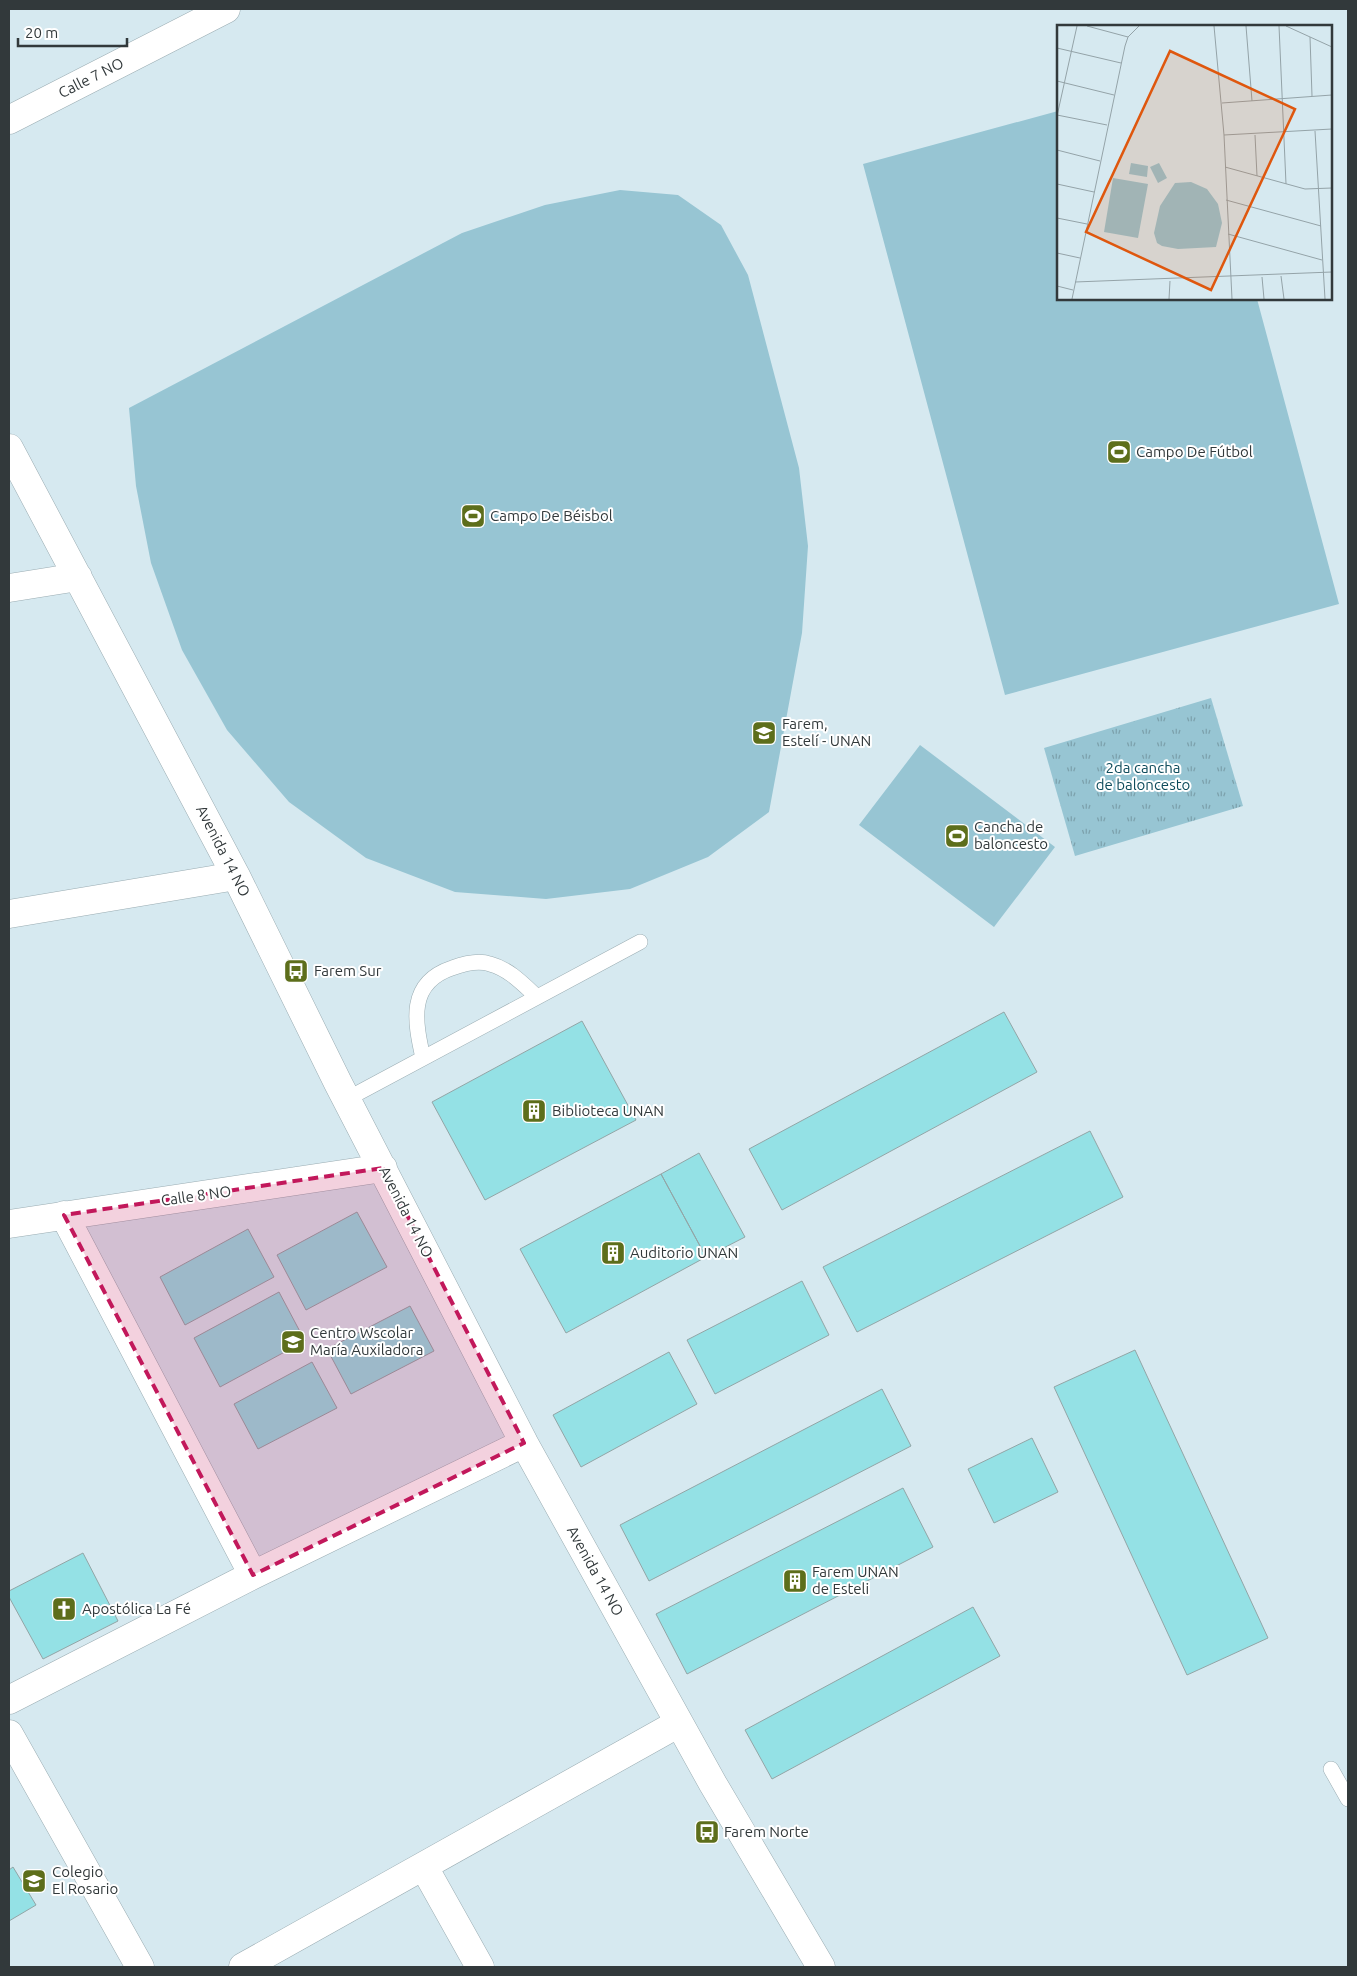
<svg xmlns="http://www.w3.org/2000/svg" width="1357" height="1976" viewBox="0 0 1357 1976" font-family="Ubuntu,sans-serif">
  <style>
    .grass { fill: #97c5d3 }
    .park { fill: url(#park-tufts) }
    .building { fill: #94e1e5; stroke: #92a5a6 }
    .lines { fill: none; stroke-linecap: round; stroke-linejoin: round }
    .lane-casing { stroke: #9aacb2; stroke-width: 16 }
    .street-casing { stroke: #9aacb2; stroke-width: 29 }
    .lane { stroke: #fff; stroke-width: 15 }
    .street { stroke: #fff; stroke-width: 28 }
    .marked { fill: #c2185b; fill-opacity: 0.2; stroke: #c2185b; stroke-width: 4; stroke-dasharray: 10 6; stroke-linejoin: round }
    .labels { text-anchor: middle; stroke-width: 4; stroke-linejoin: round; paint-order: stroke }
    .street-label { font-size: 15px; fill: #32393b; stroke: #fff }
    .poi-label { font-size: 15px; fill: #32393b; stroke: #fff; text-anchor: start }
    .park-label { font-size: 15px; fill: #0e4b5b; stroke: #fff }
    .inset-road { fill: none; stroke: #94a3a8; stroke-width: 1 }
    .view { fill: #df570e; fill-opacity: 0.15; stroke: #df570e; stroke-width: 2.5 }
    .inset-edge { fill: none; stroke: #32393b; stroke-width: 2.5 }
  </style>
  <defs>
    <pattern id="park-tufts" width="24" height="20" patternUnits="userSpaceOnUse" patternTransform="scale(1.25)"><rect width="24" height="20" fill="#97c5d3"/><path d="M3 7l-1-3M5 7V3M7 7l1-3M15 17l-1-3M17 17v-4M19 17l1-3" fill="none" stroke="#7ca1ac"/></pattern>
  </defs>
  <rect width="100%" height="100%" fill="#d6e9f0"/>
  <path class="grass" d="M1058 111V299H1257L1339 604 1005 695 863 164Z
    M620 190 678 195 721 225 748 275 799 468 808 546 802 633 769 812 708 857 630 889 546 899 455 892 366 858 289 802 227 730 182 650 151 563 136 486 129 408 462 233 545 205Z
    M920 745 1055 847 994 927 859 825Z"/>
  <path class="park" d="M1211 698 1243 806 1075 856 1044 748Z"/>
  <path class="building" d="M1004 1012 1037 1072 782 1210 749 1149Z
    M582 1021 636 1120 485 1200 432 1102Z
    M1090 1131 1123 1197 857 1332 823 1267Z
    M699 1153 745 1237 706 1257 661 1174Z
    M661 1174 706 1257 566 1333 520 1249Z
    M357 1212 387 1267 306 1310 277 1255Z
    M248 1229 274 1277 185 1325 160 1277Z
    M802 1281 829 1335 715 1394 687 1340Z
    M279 1292 305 1341 220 1387 194 1338Z
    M410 1306 434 1351 351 1394 327 1349Z
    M1135 1350 1268 1638 1187 1675 1054 1387Z
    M669 1352 697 1404 581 1467 553 1415Z
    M312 1362 337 1408 258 1449 234 1404Z
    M882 1389 911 1446 649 1581 620 1525Z
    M1032 1438 1058 1492 994 1523 968 1469Z
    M903 1488 933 1547 687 1674 656 1614Z
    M83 1553 118 1621 43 1659 9 1597V1591Z
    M973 1607 1000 1656 772 1779 745 1730Z
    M13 1867 36 1905 9 1921V1870Z"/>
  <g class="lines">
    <defs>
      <path id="lane" d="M423 1058C415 1022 407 983 452 968 463 964 478 960 490 964 509 969 523 984 537 997
        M347 1099 640 942
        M1331 1769 1348 1799"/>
      <path id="street" d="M9 120 226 9
        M9 448 236 876 338 1083 524 1443 713 1784 821 1967
        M9 588 78 577
        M9 914 236 876
        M64 1215 253 1575
        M9 1224 383 1168
        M9 1700 253 1575 524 1443
        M9 1734 140 1967
        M424 1867 480 1967
        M243 1967 679 1723"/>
    </defs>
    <use href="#lane" class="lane-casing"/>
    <use href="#street" class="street-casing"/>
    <use href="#lane" class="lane"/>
    <use href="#street" class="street"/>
  </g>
  <path class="marked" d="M383 1168 524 1443 253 1575 64 1215Z"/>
  <defs>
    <symbol id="stadium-square" viewBox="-11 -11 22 22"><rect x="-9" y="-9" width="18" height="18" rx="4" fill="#5d6e1b" stroke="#fff"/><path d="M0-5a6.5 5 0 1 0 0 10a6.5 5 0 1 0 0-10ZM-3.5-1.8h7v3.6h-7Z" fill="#fff"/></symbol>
    <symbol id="university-square" viewBox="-11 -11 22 22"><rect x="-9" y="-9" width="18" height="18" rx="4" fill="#5d6e1b" stroke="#fff"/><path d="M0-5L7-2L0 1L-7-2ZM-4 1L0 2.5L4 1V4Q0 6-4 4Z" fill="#fff"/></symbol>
    <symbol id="bus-square" viewBox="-11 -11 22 22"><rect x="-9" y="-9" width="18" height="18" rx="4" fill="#5d6e1b" stroke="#fff"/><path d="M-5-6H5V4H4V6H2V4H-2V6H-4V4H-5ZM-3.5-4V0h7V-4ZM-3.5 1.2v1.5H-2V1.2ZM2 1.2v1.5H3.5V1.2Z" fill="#fff"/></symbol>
    <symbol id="building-square" viewBox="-11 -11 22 22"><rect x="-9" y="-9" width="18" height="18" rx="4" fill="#5d6e1b" stroke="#fff"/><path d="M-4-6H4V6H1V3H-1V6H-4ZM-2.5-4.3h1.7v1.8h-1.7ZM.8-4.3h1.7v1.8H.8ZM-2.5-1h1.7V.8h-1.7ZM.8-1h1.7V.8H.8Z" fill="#fff"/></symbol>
    <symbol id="school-square" viewBox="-11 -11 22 22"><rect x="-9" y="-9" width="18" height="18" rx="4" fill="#5d6e1b" stroke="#fff"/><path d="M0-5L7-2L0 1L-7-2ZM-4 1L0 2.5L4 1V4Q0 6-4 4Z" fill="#fff"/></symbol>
    <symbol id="church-square" viewBox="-11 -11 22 22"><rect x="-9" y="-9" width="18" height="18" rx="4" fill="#5d6e1b" stroke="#fff"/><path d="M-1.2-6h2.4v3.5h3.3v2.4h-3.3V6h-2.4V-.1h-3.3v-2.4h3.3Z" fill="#fff"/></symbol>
  </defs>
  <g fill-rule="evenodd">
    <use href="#stadium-square" x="1105" y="438" width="28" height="28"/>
    <use href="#stadium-square" x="459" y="502" width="28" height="28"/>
    <use href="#university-square" x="750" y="719" width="28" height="28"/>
    <use href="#stadium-square" x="943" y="822" width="28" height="28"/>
    <use href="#bus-square" x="282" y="957" width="28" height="28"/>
    <use href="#building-square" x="520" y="1097" width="28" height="28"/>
    <use href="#building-square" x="599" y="1239" width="28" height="28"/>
    <use href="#school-square" x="279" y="1328" width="28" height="28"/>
    <use href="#building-square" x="781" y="1567" width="28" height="28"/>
    <use href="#church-square" x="50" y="1595" width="28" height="28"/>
    <use href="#bus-square" x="693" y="1818" width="28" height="28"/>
    <use href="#university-square" x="20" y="1867" width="28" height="28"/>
  </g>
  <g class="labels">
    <g class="street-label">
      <text transform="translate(91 78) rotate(-27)" y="5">Calle 7 NO</text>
      <text transform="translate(223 851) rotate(63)" y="5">Avenida 14 NO</text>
      <text transform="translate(196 1196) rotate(-8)" y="5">Calle 8 NO</text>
      <text transform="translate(406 1212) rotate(63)" y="5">Avenida 14 NO</text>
      <text transform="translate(595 1571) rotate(61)" y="5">Avenida 14 NO</text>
    </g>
    <g class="poi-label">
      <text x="1136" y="457">Campo De Fútbol</text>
      <text x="490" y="521">Campo De Béisbol</text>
      <text x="782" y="729">Farem,<tspan x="782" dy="17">Estelí - UNAN</tspan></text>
      <text x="974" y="832">Cancha de<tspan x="974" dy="17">baloncesto</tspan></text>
      <text x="314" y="976">Farem Sur</text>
      <text x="552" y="1116">Biblioteca UNAN</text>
      <text x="630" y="1258">Auditorio UNAN</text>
      <text x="310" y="1338">Centro Wscolar<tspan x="310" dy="17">María Auxiladora</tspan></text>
      <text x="812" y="1577">Farem UNAN<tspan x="812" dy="17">de Esteli</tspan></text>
      <text x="82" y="1614">Apostólica La Fé</text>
      <text x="724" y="1837">Farem Norte</text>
      <text x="52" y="1877">Colegio<tspan x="52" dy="17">El Rosario</tspan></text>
    </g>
    <g class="park-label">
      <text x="1143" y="773">2da cancha<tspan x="1143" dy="17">de baloncesto</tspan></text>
    </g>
  </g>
  <g transform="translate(1057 25)">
    <rect width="275" height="275" fill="#d6e9f0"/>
    <path d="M102 138 110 153 101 158 93 142ZM56 153 91 159 81 213 47 207ZM134 157 150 164 161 179 165 198 159 222 121 224 105 221 100 218 97 208 103 181 118 158Z" fill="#97c5d3"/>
    <path d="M74 138 91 141 90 152 72 149Z" fill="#97c5d3"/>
    <path class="inset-road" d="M30 1 71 12M157 1 167 110 175 274M189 1 195 76M222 1 229 159M229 1 275 22M253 12 255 71M0 23 64 38M0 56 57 70M165 78 275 70M0 90 50 100M0 91 20 1M258 106 268 274M167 110 275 104M198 110 200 151M0 125 43 136M168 142 248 164 275 163M0 159 37 167M169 175 264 201M0 193 30 199M171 209 265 235M0 228 23 233M224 251 227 274M205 252 207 274M18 257 275 247M0 261 16 265M15 274 68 21 71 12 82 1M112 274 113 256"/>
    <path class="view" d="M113 26 238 84 154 265 29 207Z"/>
    <rect width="275" height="275" class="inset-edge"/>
  </g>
  <rect width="1357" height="1976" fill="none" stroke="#32393b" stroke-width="20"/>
  <path d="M18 38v8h109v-8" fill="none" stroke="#32393b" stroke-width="2.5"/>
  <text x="25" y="38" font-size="15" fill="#32393b" stroke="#ffffff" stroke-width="4" paint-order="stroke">20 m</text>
</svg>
